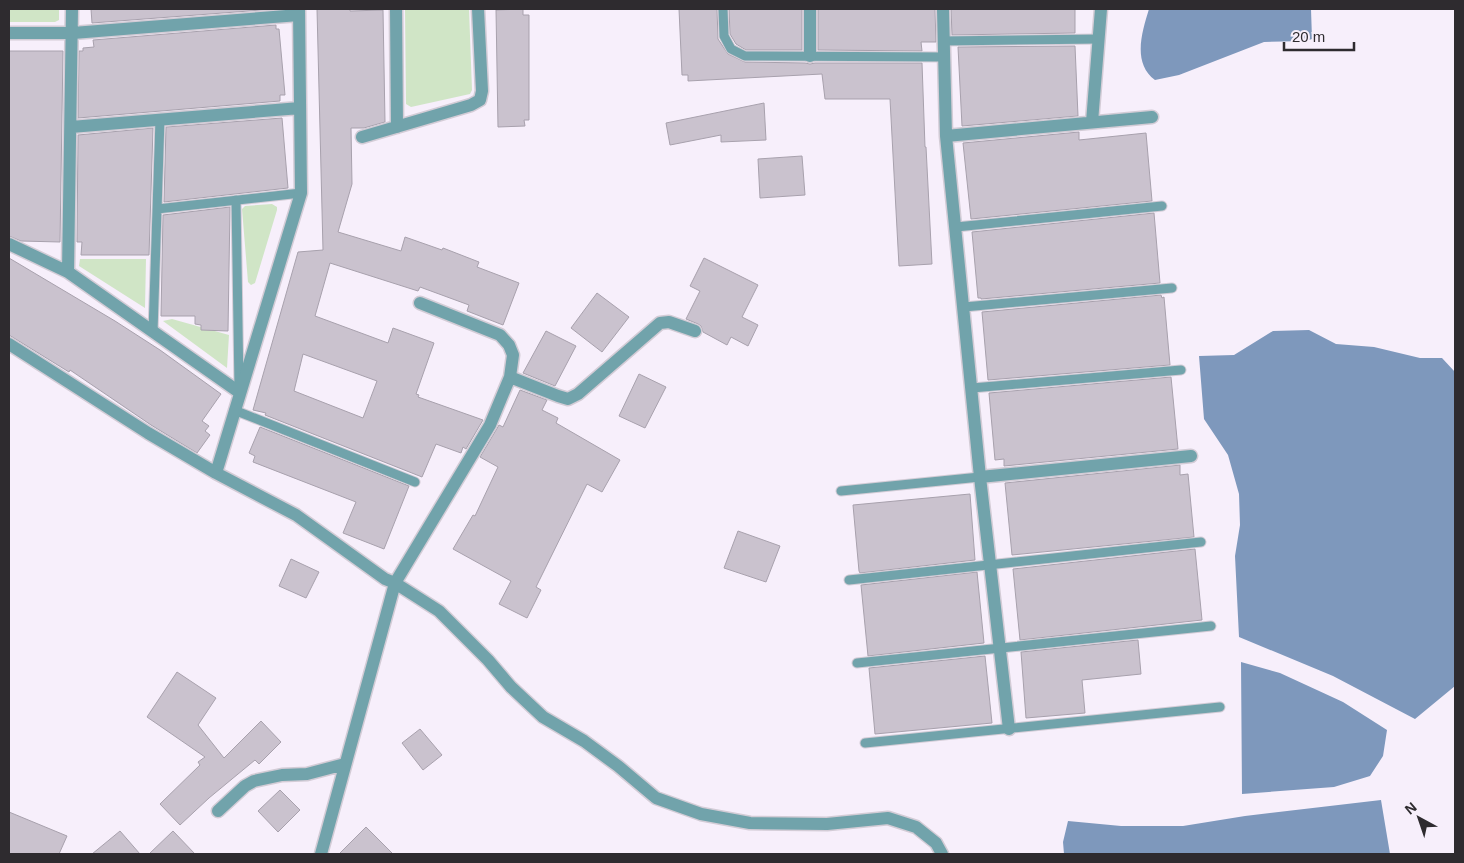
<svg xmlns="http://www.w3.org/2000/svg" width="1464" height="863" viewBox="0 0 1464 863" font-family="Helvetica,sans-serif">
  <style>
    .green { fill: #d0e5c6 }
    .water { fill: #7e98bc }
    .building { fill: #cac2ce; stroke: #a8a1ad; fill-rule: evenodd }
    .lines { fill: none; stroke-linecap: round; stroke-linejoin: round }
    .lane-casing { stroke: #d3ccd6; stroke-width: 11 }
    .street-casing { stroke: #d3ccd6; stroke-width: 15 }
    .lane { stroke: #71a3ab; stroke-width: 9 }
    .street { stroke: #71a3ab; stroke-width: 12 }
  </style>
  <rect width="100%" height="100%" fill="#f7effb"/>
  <path class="green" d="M9 9H59V20L55 22H9Z
    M405 9H469L472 90 470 94 411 107 406 104Z
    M272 204 277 207V210L255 283 251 285 248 282 242 209 245 206Z
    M80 259H146L145 308 79 266Z
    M172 319 229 335 227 368 163 321Z"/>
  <path class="water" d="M1149 9H1311L1312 39 1306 41 1264 42 1179 75 1155 80C1132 63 1142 32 1149 9Z
    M1309 330 1336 344 1374 347 1420 358H1442L1455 372V686L1415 719 1333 676 1239 637 1235 556 1240 525 1239 494 1228 455 1204 419 1199 356 1234 355 1273 331Z
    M1241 662 1280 673 1343 702 1387 730 1383 756 1370 776 1334 787 1242 794Z
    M1381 800 1390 854H1064L1063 842 1068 821 1121 826H1183L1245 816Z"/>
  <path class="building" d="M91 9H275L92 23Z
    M317 9H350V11L383 10 385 122 364 128H351L352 184 338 232 401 251 405 237 442 250 443 248 479 262 477 267 519 283 503 325 467 311 469 305 420 287 418 291 330 263 315 316 388 343 393 328 434 343 416 394 419 395 418 397 483 420 466 449 463 447 461 453 436 444 422 477 265 415 266 413 253 410 298 252 323 250ZM303 354 377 381 363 418 294 391Z
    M523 9V15H529V120H524L525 126 498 127 496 10Z
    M679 9H717L718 39 728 54 745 62 805 63 810 64 815 63H922L925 147H926L932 264 899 266 890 99H825L822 74 688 81V75H682Z
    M729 9H802V50H746L736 44 730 34Z
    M818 9H935L936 42H921L922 51 818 50Z
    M951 9H1075V33L952 35Z
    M276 25V29H279L285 95H280V101L78 118 79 51H83V48L94 47 93 40Z
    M1075 46 1078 116 962 126 958 47Z
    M9 51H63L60 242 21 241 9 236Z
    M764 103 766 140 721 142V135L670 145 666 123Z
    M282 118 288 188 164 202 166 127Z
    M153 128 149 255H81L82 242H77L78 135Z
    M1079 132V140L1146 133 1152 201 971 219 963 143Z
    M802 156 805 195 760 198 758 159Z
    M230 207 228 331 201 330V325L195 324V316H161L163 215Z
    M1154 213 1160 283 981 299V298H978L972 232Z
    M9 258 115 321 160 350 221 394 202 421 209 426 205 431 210 435 197 453 151 425 70 370 69 372 9 335Z
    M704 258 758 285 742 317 758 325 748 346 731 337 727 345 703 332 701 326 698 324 686 319 700 291 690 286Z
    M597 293 629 317 602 352 571 328Z
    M1161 295 1162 298 1164 297 1170 365 988 380 982 312Z
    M546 331 576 346 555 386 523 373Z
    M639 374 666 387 645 428 619 416Z
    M1171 377 1178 449 1004 466V459L995 460 989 393Z
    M520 390 547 400 542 410 558 418 556 423 620 460 602 492 587 484 536 587 541 590 527 618 499 604 511 581 453 549 473 515 475 516 498 467 480 457 499 425 503 427Z
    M260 427 409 486 384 549 343 533 356 502 253 462 255 456 249 453Z
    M1180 465V475L1188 474 1194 537 1012 555 1005 483Z
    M970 494 975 560 860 573 859 571 853 505Z
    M738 531 780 546 766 582 724 568Z
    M1195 549 1202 620 1020 640 1013 569Z
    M291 559 319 572 306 598 279 586Z
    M977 572 984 643 868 656 861 585Z
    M1138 640 1141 674 1082 680 1085 713 1026 718 1021 652Z
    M985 656 992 723 875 734 869 668Z
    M177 672 216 698 198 725 224 758 261 721 281 742 259 764 255 760 209 798 180 825 160 804 200 765 198 762 205 757 147 717Z
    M420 729 442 755 423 770 402 743Z
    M280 790 300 810 278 832 258 811Z
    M9 812 67 836 59 854H9Z
    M366 827 393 854H339Z
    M120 831 140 854H92Z
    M173 831 195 854H149Z"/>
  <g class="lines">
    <defs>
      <path id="lane" d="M723 9 724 36 731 49 745 56 944 57
        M944 41 1099 39
        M236 200 239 387
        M157 209 301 193
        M956 227 1162 206
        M964 307 1172 288
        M153 332 160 119
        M972 388 1181 370
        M234 410 415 482
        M841 491 980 477
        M849 580 1201 542
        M857 663 1211 626
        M865 743 1220 707"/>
      <path id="street" d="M396 9 397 127
        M943 9 946 136 980 477 1009 729
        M9 33H73L299 15
        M810 56V9
        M1092 122 1101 9
        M71 127 300 108
        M946 136 1152 117
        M362 137 471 105 480 100 482 91 478 9
        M9 244 68 272 239 392
        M68 272 72 9
        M9 344 148 433 216 473 296 515 385 579 395 583 439 611 488 660 511 687 543 717 584 741 618 766 656 798 701 814 750 823 827 824 888 818 916 827 936 843 942 854
        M510 377 558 396 568 399 578 394 660 323 669 322 695 331
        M216 473 301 193 299 9
        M980 477 1191 456
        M218 811 245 786 254 781 282 775 307 774 345 764
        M321 854 395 583 490 425 510 377 513 355 509 345 500 335 420 303"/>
    </defs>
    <use href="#lane" class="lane-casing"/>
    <use href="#street" class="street-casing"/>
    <use href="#lane" class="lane"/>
    <use href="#street" class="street"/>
  </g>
  <rect width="1464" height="863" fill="none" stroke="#2e2b2f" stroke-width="20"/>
  <g transform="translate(1419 818) rotate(320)" stroke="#f7effb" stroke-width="4" paint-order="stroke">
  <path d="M0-4L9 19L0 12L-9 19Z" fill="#2e2b2f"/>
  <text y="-8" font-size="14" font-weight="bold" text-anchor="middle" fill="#2e2b2f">N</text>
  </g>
  <path d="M1284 42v8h70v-8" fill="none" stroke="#2e2b2f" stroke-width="2.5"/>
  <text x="1292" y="42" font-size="15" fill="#2e2b2f" stroke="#f7effb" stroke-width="4" paint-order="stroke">20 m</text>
</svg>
